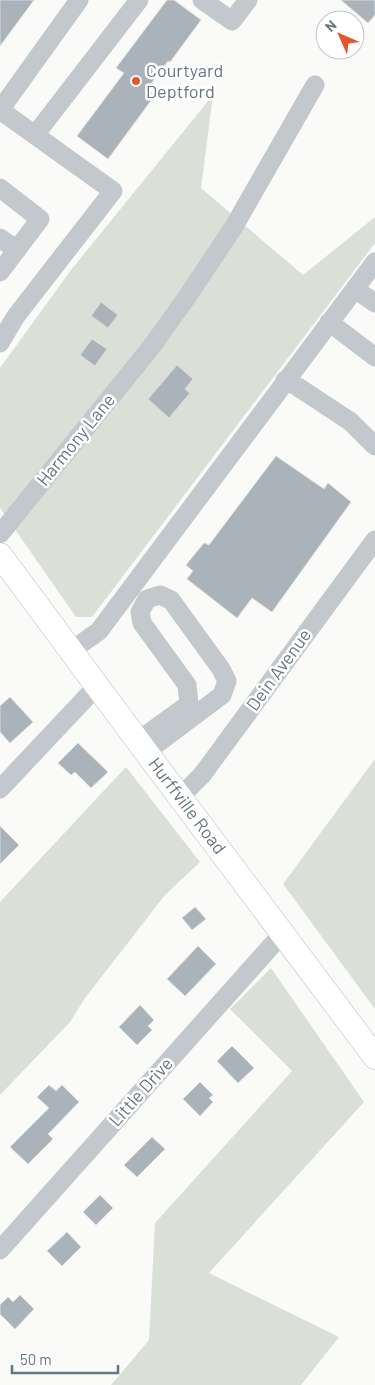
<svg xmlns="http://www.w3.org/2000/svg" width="375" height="1385" viewBox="0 0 375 1385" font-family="Barlow,sans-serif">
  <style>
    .green { fill: #dadfd7 }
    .building { fill: #aab3b9; stroke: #dcdcda }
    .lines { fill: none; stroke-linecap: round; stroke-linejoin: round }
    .major-casing { stroke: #b5babe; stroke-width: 25 }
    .minor { stroke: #c3c8cc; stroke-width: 19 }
    .major { stroke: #fff; stroke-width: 24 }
    .poi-dot { fill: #e4572e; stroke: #fff; stroke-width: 2 }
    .labels { text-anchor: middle; stroke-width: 5; stroke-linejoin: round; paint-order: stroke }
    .poi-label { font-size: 18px; fill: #657683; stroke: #fff; text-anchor: start }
    .street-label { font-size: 18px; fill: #657683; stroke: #fff }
  </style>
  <rect width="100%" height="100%" fill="#fafaf8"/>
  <path class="green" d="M213 95 201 188 303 275 375 217V243L92 617H76L0 508V368L71 270Z
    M375 759V1009L283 884Z
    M126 767 200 862 165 895 85 998 70 1022 0 1095V902Z
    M271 968 364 1102 209 1273 339 1337 301 1385H111L149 1340 155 1223 292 1071 230 1009Z"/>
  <path class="building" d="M0 0H34L0 46Z
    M167 0H174L201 20 170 62 168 61 147 89 155 95 108 159 77 136 124 73 116 68Z
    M341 0H375V15L368 23Z
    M101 302 118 315 108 328 91 316Z
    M92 339 107 349 95 366 80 355Z
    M177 365 193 379 185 389 190 393 169 418 148 399Z
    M276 456 324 489 328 483 351 502 272 612 252 598 237 618 187 579 193 571 186 565 204 543 209 545Z
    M10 697 33 722 10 743 0 732V706Z
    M78 743 108 772 91 788 75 772 71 775 58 763Z
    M0 826 19 845 0 864Z
    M195 907 206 919 192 930 182 918Z
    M198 946 216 964 185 996 167 979Z
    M140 1005 154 1020 148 1026 152 1030 137 1045 119 1027Z
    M232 1046 254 1068 238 1083 217 1061Z
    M200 1082 213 1095 209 1098 213 1102 200 1116 183 1099Z
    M49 1085 56 1091 62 1085 79 1102 48 1134 53 1139 28 1164 10 1147 49 1108 37 1097Z
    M152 1137 165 1149 137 1177 124 1165Z
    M100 1195 113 1208 96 1225 83 1212Z
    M67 1232 81 1247 62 1266 47 1251Z
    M20 1295 34 1309 15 1329 0 1314V1305L8 1297 13 1302Z"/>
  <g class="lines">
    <defs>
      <path id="major" d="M0 555 146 752 375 1057"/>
    </defs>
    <use href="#major" class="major-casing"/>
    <path class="minor" d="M202 0 232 21 248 0
      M0 110 113 191 16 316 0 343
      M0 110 79 0
      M35 135 139 0
      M0 188 40 219 0 272
      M0 238 17 250
      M355 289 375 303
      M329 322 375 357
      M285 380 298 387 351 422 375 446
      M0 534 152 346 187 297 233 228 315 85
      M71 651 99 631 375 262
      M138 741 189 704 187 685 142 623 140 612 147 599 160 595 171 600 221 669 227 681 222 695 146 752
      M0 789 97 686
      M180 797 202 775 375 540
      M0 1250 282 934"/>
    <use href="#major" class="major"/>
  </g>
  <circle class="poi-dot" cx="136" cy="81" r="5"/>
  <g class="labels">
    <g class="poi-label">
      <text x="146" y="77">Courtyard<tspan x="146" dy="21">Deptford</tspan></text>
    </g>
    <g class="street-label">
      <text transform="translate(76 440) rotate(-51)" y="6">Harmony Lane</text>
      <text transform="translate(279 670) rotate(-54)" y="6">Dein Avenue</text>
      <text transform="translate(187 806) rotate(53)" y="6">Hurffville Road</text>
      <text transform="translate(141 1092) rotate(-48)" y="6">Little Drive</text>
    </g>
  </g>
  <g transform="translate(340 35) rotate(315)"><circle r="24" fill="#ffffff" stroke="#c1c8cd"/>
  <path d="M0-4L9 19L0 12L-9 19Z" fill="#e4572e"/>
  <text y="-8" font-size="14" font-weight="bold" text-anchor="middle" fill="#657683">N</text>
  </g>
  <path d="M12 1365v8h106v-8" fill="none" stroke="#657683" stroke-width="2.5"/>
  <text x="20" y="1365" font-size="15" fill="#657683" stroke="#ffffff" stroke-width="4" paint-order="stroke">50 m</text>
</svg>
